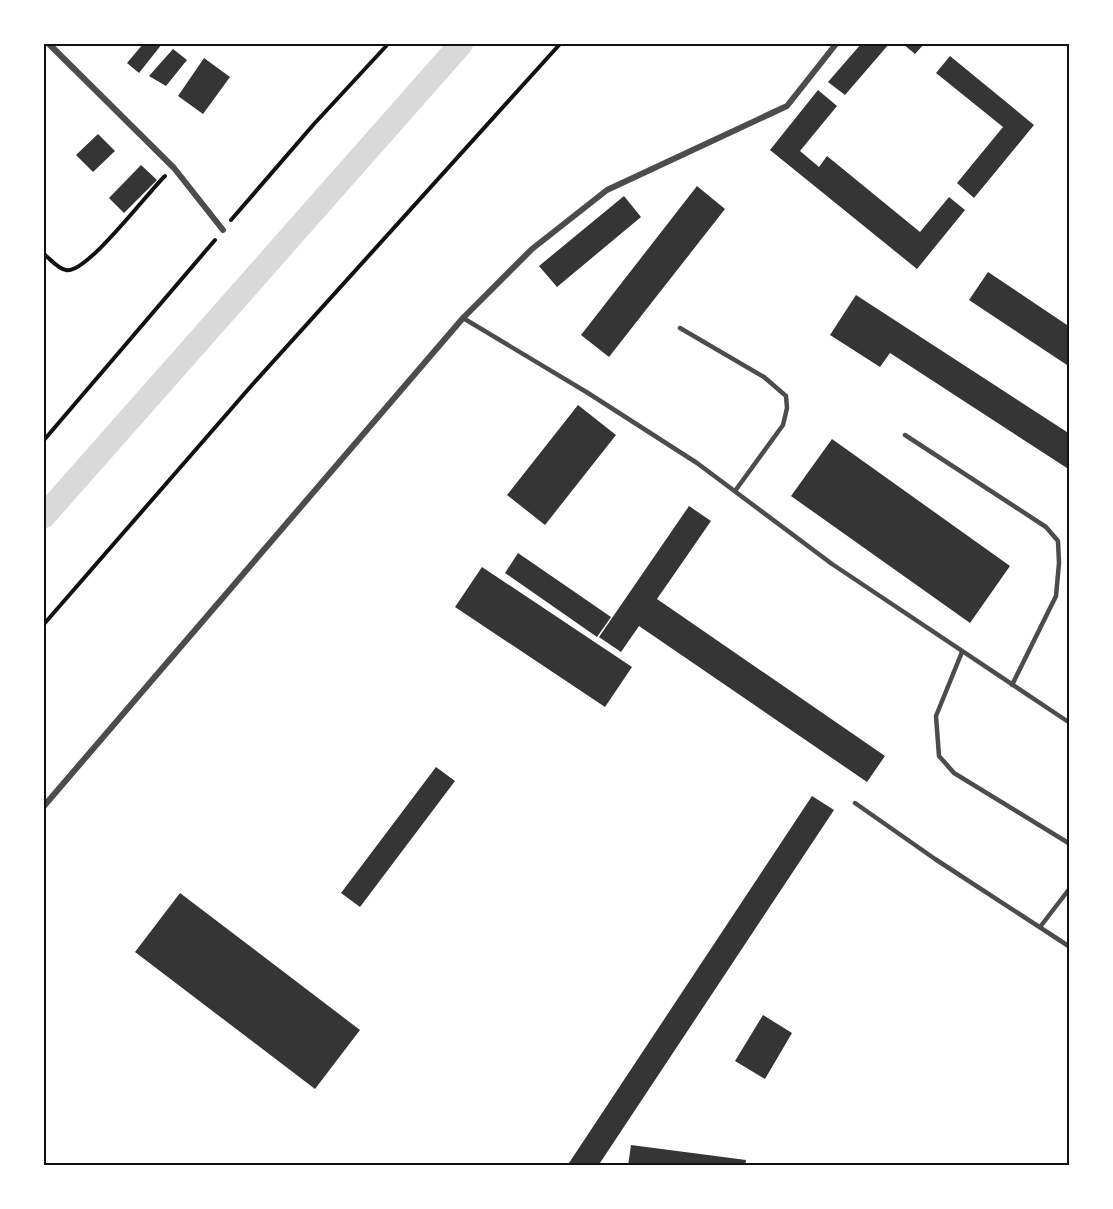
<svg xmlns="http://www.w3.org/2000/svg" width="1113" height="1209" viewBox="0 0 1113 1209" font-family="Raleway,sans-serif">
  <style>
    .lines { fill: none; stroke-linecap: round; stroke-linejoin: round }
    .canal { stroke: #d9d9d9; stroke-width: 24 }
    .building { fill: #353535 }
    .path { stroke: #111; stroke-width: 4 }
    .service { stroke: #4c4c4c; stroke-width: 4.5 }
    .minor { stroke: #4c4c4c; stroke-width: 6 }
    .neatline { fill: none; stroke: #111; stroke-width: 2 }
  </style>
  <rect width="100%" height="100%" fill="#fff"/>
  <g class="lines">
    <path class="canal" d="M44 516 461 44"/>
  </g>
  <path class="building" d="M143 44H162L139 73 127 63Z
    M861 44H889L845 95 828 82Z
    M903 44H924L915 54Z
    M173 49 187 60 166 86 149 76Z
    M950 56 1034 125 974 198 957 183 1003 127 936 73Z
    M204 58 230 77 203 114 178 96Z
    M818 90 837 106 800 151 819 167 827 156 920 232 949 197 965 210 917 269 770 150Z
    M98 134 115 151 93 172 76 155Z
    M141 165 157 180 124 213 109 198Z
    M697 186 725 209 609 357 581 335Z
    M624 196 641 217 557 287 539 266Z
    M988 272 1070 327V367L969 300Z
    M856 295 1070 434V470L890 353 880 367 830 335Z
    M578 405 616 435 545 525 507 495Z
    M832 439 1010 566 970 623 791 496Z
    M689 506 711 521 657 599 885 756 867 782 639 626 621 652 599 637Z
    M518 553 611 617 597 637 505 573Z
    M482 567 632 667 605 707 455 607Z
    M436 767 455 781 360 907 341 893Z
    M812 796 834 810 598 1166H567Z
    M180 893 360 1030 315 1089 135 952Z
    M763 1015 792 1033 765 1079 735 1061Z
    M631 1145 746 1160 745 1166H628Z"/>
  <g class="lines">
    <path class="path" d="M231 220 314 124 388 44
      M44 254C50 259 58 269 66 270 86 275 148 192 165 176
      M44 440 215 240
      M44 624 252 385 560 44"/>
    <path class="service" d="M463 318 588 393 697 463 832 564 1070 723
      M680 328 764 377 786 396 787 408 783 425 735 491
      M905 435 1046 527 1058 541 1059 563 1056 596 1012 685
      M962 652 936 716 939 756 954 773 1070 844
      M855 803 935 859 1070 947
      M1040 927 1070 888"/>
    <path class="minor" d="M49 44 174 168 223 230
      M44 806 463 318 532 249 607 190 787 106 836 44"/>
  </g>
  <rect width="1113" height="1209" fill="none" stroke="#ffffff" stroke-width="90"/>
  <rect x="45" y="45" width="1023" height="1119" class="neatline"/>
</svg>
